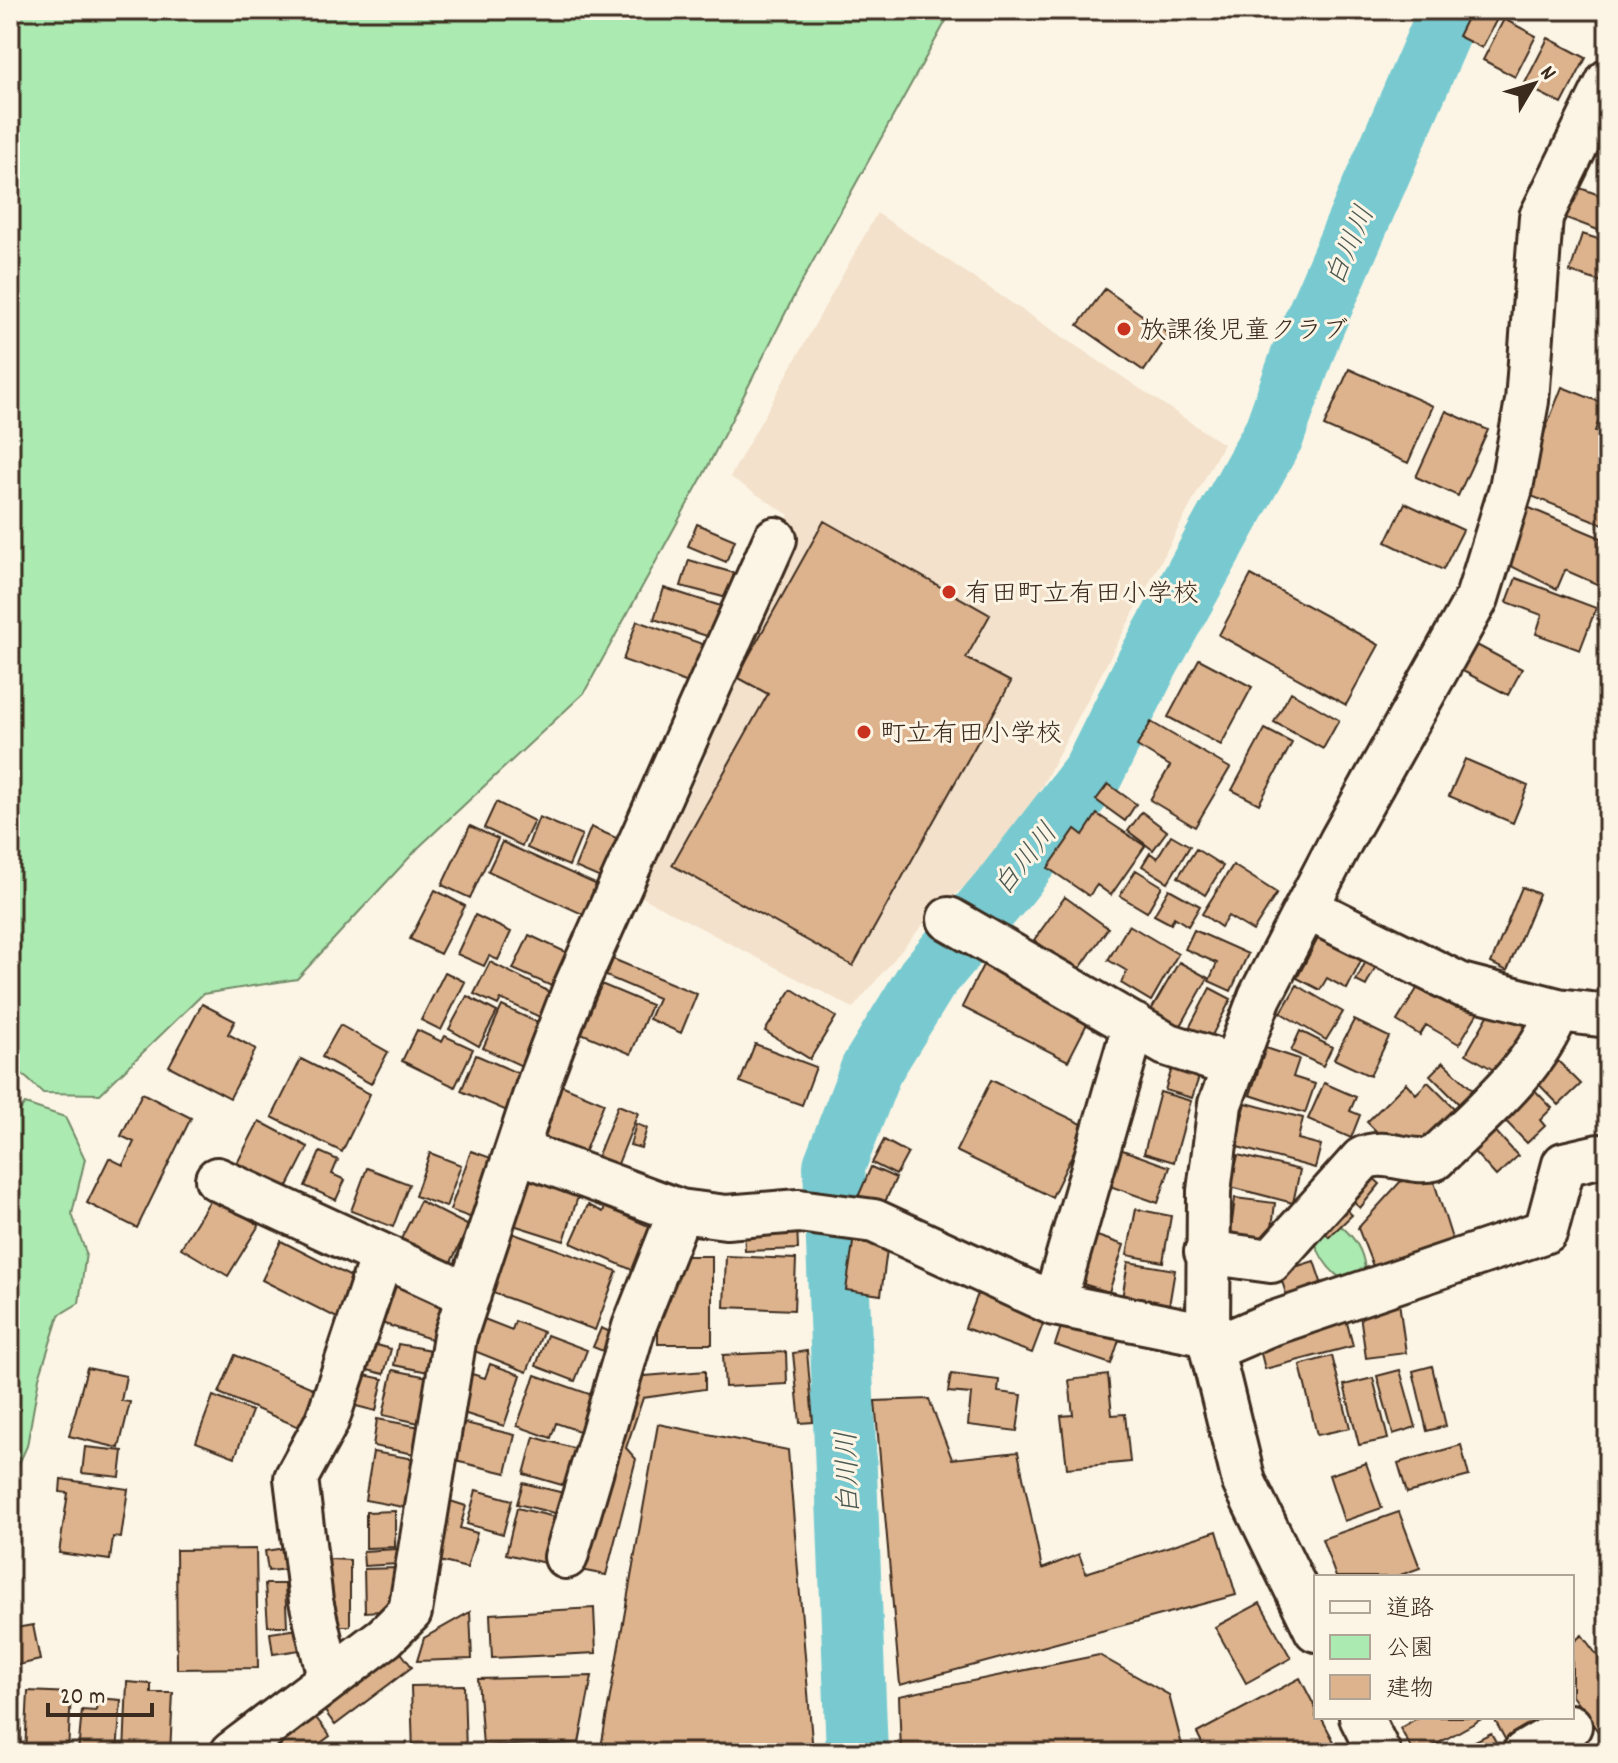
<svg xmlns="http://www.w3.org/2000/svg" width="1618" height="1763" viewBox="0 0 1618 1763" font-family="Dekko,'Klee One',sans-serif">
  <style>
    .built { fill: #f3e1cb }
    .green { fill: #abeab1; stroke: #738a68; stroke-width: 2 }
    .lines { fill: none; stroke-linecap: round; stroke-linejoin: round }
    .river { stroke: #78cad0; stroke-width: 62 }
    .building { fill: #ddb38d; stroke: #3b2a1e; stroke-width: 2 }
    .minor-casing { stroke: #3b2a1e; stroke-width: 48 }
    .minor { stroke: #fcf5e5; stroke-width: 42 }
    .poi-dot { fill: #c8321e; stroke: #fcf5e5; stroke-width: 3 }
    .labels { text-anchor: middle; stroke-width: 6; stroke-linejoin: round; paint-order: stroke }
    .poi-label { font-size: 26px; fill: #3b2a1e; stroke: #fcf5e5; text-anchor: start }
    .water-label { font-size: 28px; font-style: italic; fill: #4d5a53; stroke: #fcf5e5 }
  </style>
  <rect width="100%" height="100%" fill="#fcf5e5"/>
  <filter id="ink" filterUnits="userSpaceOnUse"><feTurbulence type="fractalNoise" baseFrequency=".0125" numOctaves="2"/><feDisplacementMap in="SourceGraphic" scale="16" xChannelSelector="R" yChannelSelector="G"/><feConvolveMatrix kernelMatrix="1 2 1 2 8 2 1 2 1" color-interpolation-filters="sRGB"/></filter>
  <g filter="url(#ink)">
    <path class="built" d="M877 213 1223 444 1008 850 931 915 853 1008 640 896 706 756 705 696 789 515 730 477Z"/>
    <path class="green" d="M10 10H952L797 290 706 470 584 693 419 847 297 979 203 994 100 1094 43 1093 10 1063Z
      M25 1104 65 1117 85 1159 72 1214 86 1253 79 1303 59 1315 39 1378 27 1446 10 1484V1122Z
      M1305 1204C1335 1219 1365 1237 1365 1274L1349 1283C1319 1269 1311 1235 1305 1204Z"/>
    <g class="lines">
      <path class="river" d="M857 1753 834 1166 871 1070 927 979 1008 883 1093 773 1146 666 1274 434 1310 333 1450 10"/>
    </g>
    <path class="building" d="M1471 10H1488L1499 15 1482 48 1458 36Z
      M1504 19 1536 36 1515 77 1483 60Z
      M1548 38 1586 58 1562 104 1524 85Z
      M1577 187 1608 198 1606 233 1566 218Z
      M1582 234 1608 242V284L1570 272Z
      M1105 289 1169 334 1144 371 1078 325Z
      M1349 369 1433 406 1408 463 1324 426Z
      M1562 387 1605 404 1595 431 1608 436V526L1521 492Z
      M1446 411 1488 430 1458 496 1416 477Z
      M1405 503 1463 530 1443 570 1386 542Z
      M1520 504 1601 538 1599 585 1565 570 1557 589 1503 562Z
      M824 521 990 615 966 658 1011 682 853 966 672 865 768 694 737 677Z
      M697 524 735 540 726 562 688 546Z
      M689 560 734 573 727 598 681 586Z
      M1251 575 1379 645 1346 705 1219 635Z
      M1516 578 1596 608 1580 650 1536 634 1542 615 1507 602Z
      M664 588 724 607 713 638 654 619Z
      M637 621 708 646 694 685 623 660Z
      M1473 643 1522 669 1508 695 1459 669Z
      M1199 659 1252 687 1221 745 1168 717Z
      M1291 692 1339 720 1323 749 1274 722Z
      M1151 722 1230 768 1195 827 1150 800 1170 766 1137 746Z
      M1265 729 1292 743 1259 804 1232 790Z
      M1465 759 1528 786 1513 823 1449 796Z
      M1108 784 1136 804 1125 821 1096 800Z
      M496 802 534 821 522 846 484 828Z
      M1142 812 1167 831 1153 850 1128 831Z
      M1097 814 1145 846 1111 895 1097 885 1089 896 1048 868 1075 829 1083 835Z
      M539 817 582 835 569 866 527 848Z
      M470 826 498 839 470 898 442 885Z
      M591 827 621 840 605 880 575 867Z
      M1171 835 1190 846 1168 882 1142 866 1150 853 1157 858Z
      M502 842 602 887 589 917 488 871Z
      M1196 849 1223 866 1205 895 1178 877Z
      M1233 865 1277 893 1253 931 1228 916 1221 927 1202 914Z
      M1136 870 1162 886 1147 912 1120 896Z
      M1522 887 1539 894 1507 971 1491 963Z
      M1169 889 1200 906 1188 926 1174 917 1171 924 1154 915Z
      M435 890 465 906 440 954 410 939Z
      M1065 897 1108 928 1078 971 1034 940Z
      M475 915 511 932 498 960 489 956 484 966 457 954Z
      M1129 925 1178 954 1151 1001 1121 983 1127 971 1108 960Z
      M1324 927 1367 949 1347 989 1327 978 1320 990 1297 978Z
      M1194 930 1248 954 1231 991 1209 981 1217 963 1185 949Z
      M529 935 572 955 556 988 513 969Z
      M1370 953 1380 958 1366 986 1356 981Z
      M613 959 697 994 681 1033 649 1019 658 998 606 976Z
      M490 962 556 995 544 1019 501 999 498 1005 474 994Z
      M1179 962 1208 978 1179 1029 1150 1012Z
      M984 963 1091 1016 1068 1061 962 1007Z
      M1428 971 1483 1004 1459 1044 1426 1025 1420 1035 1397 1021Z
      M445 972 465 982 441 1030 421 1020Z
      M601 984 651 1005 631 1054 581 1033Z
      M1297 985 1343 1012 1326 1040 1281 1013Z
      M1210 988 1231 999 1208 1043 1187 1032Z
      M792 989 836 1017 810 1059 765 1031Z
      M467 996 497 1012 479 1046 449 1029Z
      M1497 1000 1537 1022 1506 1077 1466 1054Z
      M202 1004 235 1021 228 1034 256 1049 230 1098 169 1066Z
      M502 1006 543 1025 524 1067 483 1048Z
      M1354 1020 1389 1037 1370 1076 1334 1059Z
      M340 1025 388 1052 371 1084 322 1057Z
      M417 1030 442 1042 445 1036 473 1049 455 1087 402 1061Z
      M1300 1031 1332 1047 1323 1066 1291 1051Z
      M755 1044 816 1067 802 1105 740 1082Z
      M1266 1048 1299 1059 1293 1077 1315 1084 1305 1113 1250 1095Z
      M1547 1050 1581 1084 1559 1105 1527 1072Z
      M476 1055 522 1075 507 1111 461 1091Z
      M301 1059 370 1094 342 1152 272 1117Z
      M1443 1062 1473 1090 1459 1104 1430 1075Z
      M1173 1065 1200 1074 1192 1098 1165 1090Z
      M1523 1078 1552 1108 1540 1120 1545 1126 1527 1143 1493 1108Z
      M991 1080 1086 1126 1052 1197 956 1151Z
      M1428 1082 1455 1109 1413 1151 1394 1149 1367 1122 1406 1083 1416 1094Z
      M1324 1083 1356 1097 1350 1111 1360 1115 1351 1138 1308 1119Z
      M561 1085 604 1103 584 1153 540 1135Z
      M1160 1092 1191 1101 1174 1162 1144 1153Z
      M142 1093 191 1118 137 1228 87 1203 109 1158 123 1165 134 1142 121 1136Z
      M1246 1103 1303 1118 1298 1139 1321 1145 1315 1168 1234 1146Z
      M618 1105 638 1113 616 1169 596 1160Z
      M259 1121 308 1147 284 1194 234 1169Z
      M636 1124 647 1128 641 1148 630 1145Z
      M1489 1124 1518 1156 1496 1176 1467 1144Z
      M884 1140 908 1153 896 1175 872 1163Z
      M1117 1148 1170 1167 1158 1203 1104 1184Z
      M471 1151 494 1159 472 1218 450 1210Z
      M320 1152 338 1160 332 1174 345 1180 336 1200 305 1186Z
      M430 1153 461 1165 446 1207 415 1196Z
      M1238 1155 1300 1170 1293 1203 1231 1187Z
      M871 1167 896 1178 879 1215 855 1204Z
      M367 1168 409 1184 393 1227 351 1211Z
      M1430 1169 1453 1242 1373 1266 1358 1228 1400 1182Z
      M523 1172 580 1190 564 1241 507 1223Z
      M1369 1174 1380 1184 1360 1208 1349 1198Z
      M212 1197 259 1225 228 1276 181 1248Z
      M1235 1198 1275 1203 1269 1252 1229 1247Z
      M420 1201 469 1226 446 1272 429 1263 433 1255 420 1247 415 1256 397 1247Z
      M1341 1204 1352 1215 1329 1237 1318 1226Z
      M588 1205 603 1212 605 1207 660 1231 641 1274 571 1243Z
      M1136 1209 1171 1216 1163 1262 1127 1255Z
      M797 1222 798 1249 745 1251 744 1223Z
      M506 1231 617 1271 595 1330 491 1292Z
      M1082 1231 1124 1245 1109 1292 1067 1279Z
      M854 1236 888 1242 881 1295 846 1290Z
      M281 1241 359 1281 339 1319 262 1280Z
      M669 1256H712V1344H658V1274Z
      M726 1256 796 1259 794 1310 724 1307Z
      M1314 1261 1326 1297 1291 1309 1279 1272Z
      M1128 1262 1175 1270 1169 1306 1122 1299Z
      M386 1276 450 1297 437 1341 372 1320Z
      M982 1283 1049 1308 1032 1353 965 1328Z
      M1399 1302 1406 1353 1366 1358 1359 1307Z
      M1344 1311 1353 1346 1265 1369 1256 1334Z
      M1066 1312 1122 1331 1111 1364 1055 1345Z
      M484 1319 512 1330 515 1321 543 1332 527 1372 472 1350Z
      M601 1328 620 1336 613 1355 593 1347Z
      M547 1335 587 1350 575 1381 536 1366Z
      M362 1341 391 1349 384 1374 355 1367Z
      M398 1344 442 1352 438 1374 394 1365Z
      M807 1351 813 1422 800 1423 793 1353Z
      M786 1352 787 1384 725 1387 723 1355Z
      M235 1355 315 1389 299 1427 219 1393Z
      M1332 1356 1350 1428 1317 1435 1300 1365Z
      M490 1364 521 1375 504 1426 460 1412 472 1374 485 1378Z
      M1432 1366 1446 1426 1427 1431 1413 1371Z
      M87 1368 126 1376 121 1401 130 1402 119 1448 69 1436Z
      M393 1370 438 1379 428 1425 383 1415Z
      M1400 1370 1416 1427 1393 1434 1377 1376Z
      M705 1371V1389L643 1398 626 1448 636 1459 606 1575 570 1568 633 1377Z
      M355 1373 383 1379 376 1411 348 1404Z
      M951 1374 999 1380 998 1392 1022 1395 1017 1431 968 1425 971 1394 948 1392Z
      M535 1375 598 1397 585 1433 556 1423 551 1438 517 1426Z
      M1108 1375 1112 1415 1125 1414 1130 1462 1067 1468 1061 1416 1073 1415 1069 1380Z
      M1373 1378 1388 1439 1359 1445 1344 1385Z
      M213 1396 252 1411 235 1457 196 1442Z
      M929 1399 952 1459 1018 1452 1042 1569 1079 1554 1086 1573 1217 1531 1236 1595 900 1685 875 1401Z
      M377 1419 426 1428 420 1455 373 1446Z
      M461 1422 515 1435 506 1473 451 1460Z
      M658 1424 788 1450 813 1753H600Z
      M534 1437 580 1450 569 1487 524 1474Z
      M1461 1445 1469 1476 1407 1493 1398 1463Z
      M85 1447 123 1451 120 1477 82 1473Z
      M373 1452 421 1460 414 1509 365 1500Z
      M1366 1463 1382 1508 1344 1521 1329 1475Z
      M61 1479 128 1489 121 1538 113 1537 110 1560 59 1553 68 1493 60 1492Z
      M523 1483 572 1495 567 1516 517 1504Z
      M476 1490 512 1500 503 1534 467 1524Z
      M447 1500 466 1506 460 1528 477 1533 467 1568 432 1559Z
      M517 1508 568 1520 558 1566 506 1554Z
      M395 1511V1547L366 1548V1512Z
      M1399 1512 1420 1568 1395 1577H1336L1322 1539Z
      M285 1548 288 1569 268 1571 265 1551Z
      M256 1549 258 1668 177 1669 176 1550Z
      M397 1549 398 1564 364 1566 363 1551Z
      M328 1559 350 1560V1626H328Z
      M397 1568 399 1610 365 1612 364 1569Z
      M265 1584H285L287 1626H268Z
      M1260 1603 1291 1658 1246 1683 1215 1627Z
      M594 1608 596 1653 492 1658 490 1614Z
      M470 1612 472 1659 417 1661 424 1638Z
      M33 1625 40 1660 14 1666 10 1629Z
      M305 1628 307 1649 273 1654 270 1633Z
      M1582 1635 1608 1670V1745L1572 1696V1643Z
      M396 1646 412 1667 335 1725 319 1703Z
      M1099 1655 1169 1695 1184 1753H901L899 1696Z
      M592 1676 579 1743 483 1746 478 1679Z
      M1300 1678 1316 1709V1717H1321L1340 1753H1207L1197 1733Z
      M127 1682 151 1684V1693H173L170 1753H124Z
      M464 1685 466 1753H413L411 1686Z
      M28 1691 71 1693 68 1753H25Z
      M97 1698 121 1700 117 1753H78L82 1710 96 1711Z
      M10 1708H21L20 1753H10Z
      M310 1710 330 1736 307 1753H260Z
      M1419 1717H1485L1421 1753H1414L1400 1728Z
      M1493 1717H1555L1510 1748Z
      M1491 1733 1502 1753H1456L1455 1751Z"/>
    <g class="lines">
      <defs>
        <path id="minor" d="M1307 908 1461 985 1558 1010 1608 1016
          M949 919 1166 1044 1234 1066
          M517 1151 680 1211 726 1217 799 1211 874 1221 1054 1304 1208 1335
          M217 1179 469 1295
          M1206 1252 1271 1261 1362 1159C1384 1147 1410 1165 1434 1159 1480 1114 1535 1071 1558 1010
          M1054 1304 1134 1025
          M1212 1349 1268 1325 1546 1231 1564 1164 1599 1156
          M566 1557 634 1327 680 1211
          M1316 1630 1244 1482 1208 1335 1209 1191 1220 1104 1260 997 1341 841 1477 598 1511 488 1527 401 1541 217 1608 81
          M329 1678 311 1601 296 1478 327 1421 382 1255
          M1361 1717 1379 1753
          M232 1753 385 1637 410 1612 455 1336 541 1076 574 990 775 539
          M1524 1753 1570 1726"/>
      </defs>
      <use href="#minor" class="minor-casing"/>
      <use href="#minor" class="minor"/>
    </g>
  </g>
  <g class="poi-dot">
    <circle cx="1124" cy="329" r="8"/>
    <circle cx="949" cy="592" r="8"/>
    <circle cx="864" cy="732" r="8"/>
  </g>
  <g class="labels">
    <g class="poi-label">
      <text x="1140" y="338">放課後児童クラブ</text>
      <text x="965" y="601">有田町立有田小学校</text>
      <text x="880" y="741">町立有田小学校</text>
    </g>
    <g class="water-label">
      <text transform="translate(1348 245) rotate(-67)" y="10">白川川</text>
      <text transform="translate(1024 858) rotate(-51)" y="10">白川川</text>
      <text transform="translate(846 1473) rotate(-92)" y="10">白川川</text>
    </g>
  </g>
  <rect width="1618" height="1763" fill="none" stroke="#fcf5e5" stroke-width="40"/>
  <rect x="20" y="20" width="1578" height="1723" fill="none" stroke="#3b2a1e" stroke-width="3" filter="url(#ink)"/>
  <rect x="1314" y="1575" width="260" height="144" fill="#fcf5e5" stroke="#afa495" stroke-width="2"/>
  <rect x="1330" y="1601" width="40" height="12" fill="#fcf5e5" stroke="#afa495" stroke-width="2"/>
  <text x="1386" y="1615" font-size="24" fill="#3b2a1e">道路</text>
  <rect x="1330" y="1635" width="40" height="24" fill="#abeab1" stroke="#afa495" stroke-width="2"/>
  <text x="1386" y="1655" font-size="24" fill="#3b2a1e">公園</text>
  <rect x="1330" y="1675" width="40" height="24" fill="#ddb38d" stroke="#afa495" stroke-width="2"/>
  <text x="1386" y="1695" font-size="24" fill="#3b2a1e">建物</text>
  <g transform="translate(1534 84) rotate(52)" stroke="#fcf5e5" stroke-width="6" paint-order="stroke">
  <path d="M0-6L14 30L0 20L-14 30Z" fill="#3b2a1e"/>
  <text y="-12" font-size="22" font-weight="bold" text-anchor="middle" fill="#3b2a1e">N</text>
  </g>
  <path d="M48 1703v12h104v-12" fill="none" stroke="#3b2a1e" stroke-width="4"/>
  <text x="60" y="1703" font-size="24" fill="#3b2a1e" stroke="#fcf5e5" stroke-width="6" paint-order="stroke">20 m</text>
</svg>
